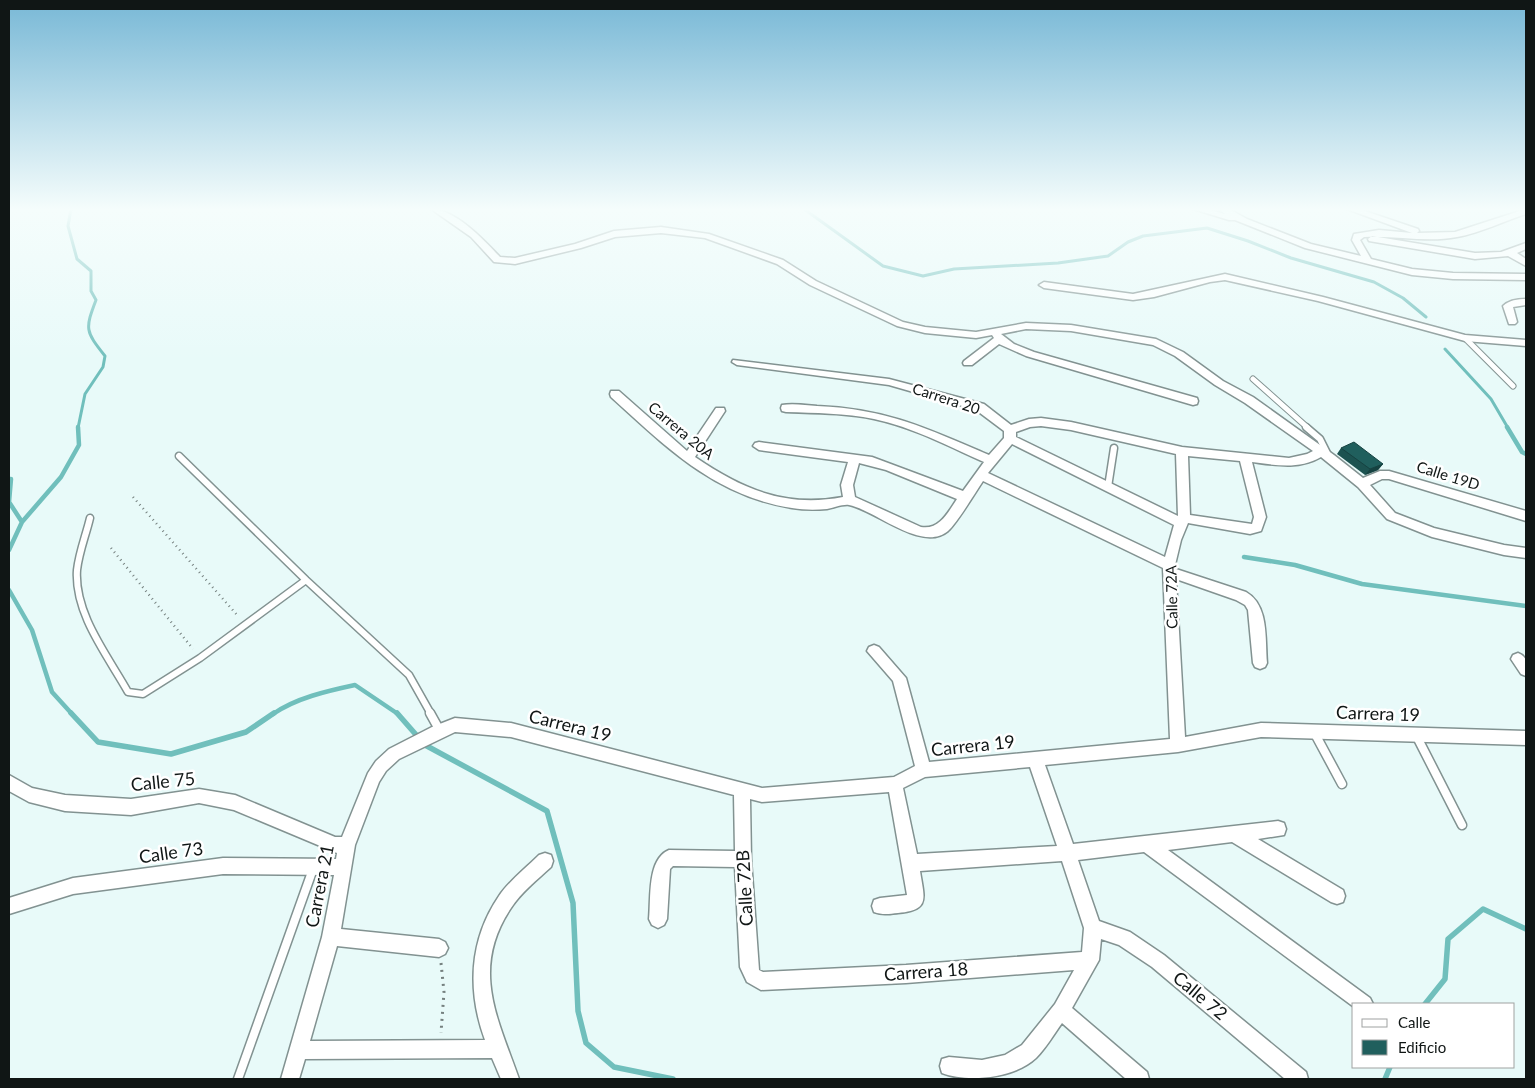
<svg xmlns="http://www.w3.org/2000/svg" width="1535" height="1088" viewBox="0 0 1535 1088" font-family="Lato,sans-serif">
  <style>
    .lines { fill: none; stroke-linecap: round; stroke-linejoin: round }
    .stream-far2 { stroke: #70bfbc; stroke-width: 3 }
    .stream-far1 { stroke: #70bfbc; stroke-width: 4.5 }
    .stream { stroke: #70bfbc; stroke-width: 5.5 }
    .service-far2-casing { stroke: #829291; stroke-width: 7 }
    .service-far1-casing { stroke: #829291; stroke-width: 9 }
    .service-casing { stroke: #829291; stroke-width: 11 }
    .minor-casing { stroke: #829291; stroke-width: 3 }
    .path-far1 { stroke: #75807f; stroke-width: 2.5; stroke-dasharray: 1 4; stroke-linecap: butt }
    .path { stroke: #75807f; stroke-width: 3; stroke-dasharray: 2 5; stroke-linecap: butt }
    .service-far2 { stroke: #fff; stroke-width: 5 }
    .service-far1 { stroke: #fff; stroke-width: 6 }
    .service { stroke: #fff; stroke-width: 8 }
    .minor { fill: #fff; fill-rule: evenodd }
    .wall { fill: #1c5250 }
    .shaded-wall { fill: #164241 }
    .building { fill: #205f5d; stroke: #164241 }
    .labels { text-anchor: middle; stroke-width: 5; stroke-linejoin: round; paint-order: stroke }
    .street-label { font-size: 15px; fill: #101615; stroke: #fff }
    .near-street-label { font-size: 18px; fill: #101615; stroke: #fff }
  </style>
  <rect width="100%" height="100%" fill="#e8faf9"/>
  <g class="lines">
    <path class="stream-far2" d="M71 209 68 226 77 259 91 271V291L96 300C85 329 85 331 105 356L103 367 85 394 78 428
      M804 209 883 266 923 276 954 269 1058 263 1108 256 1128 242 1143 236 1207 228 1248 241 1291 258 1374 282 1403 298 1426 317
      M1445 349 1491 399 1508 428"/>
    <path class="stream-far1" d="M1507 427 1522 452 1526 454
      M9 479H11L9 502 22 522 9 550
      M22 522 61 477 79 445 78 427
      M1244 557 1295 565 1362 584 1526 606
      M9 590 32 630 52 692 72 714
      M273 714C296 698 327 691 355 685L398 714"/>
    <path class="stream" d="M71 713 98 742 171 754 246 732 274 713
      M397 713 425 745 547 811 573 903 578 1011 586 1043 614 1067 673 1079
      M1425 1004 1445 979 1448 939 1483 909 1526 929
      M1385 1079 1390 1067"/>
    <defs>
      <path id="service-far2" d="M1465 338 1513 386
        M1253 379 1308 428"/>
      <path id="service-far1" d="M1306 427 1320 439 1328 455
        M179 456 306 580 409 675 431 714
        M1108 487 1114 448
        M90 518C86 535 79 552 77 570 74 614 108 656 128 692L143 694 200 658 306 580"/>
      <path id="service" d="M430 713 440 731
        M1314 732 1342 784
        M1416 735 1462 825
        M238 1079 313 869"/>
      <path id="minor" d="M431 209C455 209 484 240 500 257L515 258 575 244 614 231 661 227 709 234 783 260 816 281 903 322 925 327 976 332 1026 323 1071 325 1156 339 1183 352 1223 381 1253 397 1334 455 1363 478 1380 471H1389L1526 511V521L1389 479H1382L1370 485 1395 513 1434 528 1504 545 1526 548V558L1504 555 1432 537 1387 519 1358 487 1321 457C1299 470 1275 465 1252 462L1266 517 1261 531 1250 534 1188 523 1181 540 1175 565 1176 569 1246 592C1269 605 1265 639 1267 663L1265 667 1260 669 1255 667 1253 663 1248 610 1245 605 1236 600 1176 579 1185 737 1261 723 1526 731V745L1261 737 1178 752 1045 765 1073 844 1278 821 1284 823 1286 829 1284 835 1258 839 1343 890 1345 896 1343 902 1337 904 1331 902 1232 842 1168 850 1370 998 1373 1004H1354V1007L1144 852 1078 860 1099 921 1130 932 1164 955 1306 1072 1308 1079H1285L1152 967 1119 945 1101 939 1099 960 1072 1008 1147 1072 1149 1079H1126L1062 1023C1054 1034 1046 1048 1036 1058 1015 1078 968 1083 942 1073L940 1066 942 1059 949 1057 982 1060 1005 1055 1022 1045 1055 1004 1074 970 906 983 761 990 747 982 740 967 735 867 673 866 670 869 667 919 664 925 658 928 652 925 649 919C651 898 647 859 669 850L735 851 734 795 511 737 455 732 399 759 386 771 379 782 355 845 341 929 439 939 445 942 448 948 445 954 439 957 337 946 310 1041 485 1040C467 991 469 940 499 896 509 881 526 868 539 855L545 853 551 855 553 861 551 867C537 880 521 892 511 908 470 969 498 1019 519 1079H501L492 1058 305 1059 299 1079H281L322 937 334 875 223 874 73 894 9 914V898L73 878 223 858 336 859 337 853 234 810 199 803 131 815 65 811 29 802 9 791V775L32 788 65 795 131 799 199 789 235 795 335 837H342L368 773 376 761 389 749 432 727 455 718 511 723 762 788 894 777 915 766 893 681 867 651 869 647 874 645 879 647 906 678 929 762 1170 739 1163 568 983 481C975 493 957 523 948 531 922 553 875 510 849 505 843 504 833 508 827 509 815 510 804 510 792 508 715 496 666 447 611 397L610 394 611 391H619L687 451 716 408H724L725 411 695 457C742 489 785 508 843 497L841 485 848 462 759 450 753 446 755 443 759 442 872 457 963 491 984 462C948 446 912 427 874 419 845 413 815 413 786 412L782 411 781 408 782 405C792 403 806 405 817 406 887 409 926 428 989 455L1004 438V431L976 410 889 385 737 365 732 362 733 360 889 379 984 404 1011 425 1029 419 1041 418 1071 422 1182 447 1289 458 1307 454 1313 451 1245 403 1215 385 1175 356 1153 345 1071 331 1026 329 1001 334 1014 344 1034 352 1197 398 1198 401 1197 404 1193 405 1026 356 999 344 972 365H964L963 363 964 361 994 338 992 335 976 338 925 333 897 326 810 285 777 264 705 238 661 233 615 237 581 248 515 264 494 262 471 237ZM1041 426 1071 430 1176 454 1178 516 1016 437V432L1030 427ZM1012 444 1174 525 1165 557 988 473ZM1188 456 1240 461 1254 517 1252 524 1190 515ZM859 463 886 470 957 499C948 512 940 530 921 527L855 497 853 485ZM1030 767 1057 846 917 854 903 788 925 777ZM889 792 907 895 880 898 874 900 872 906 874 912C882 915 889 914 898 913 931 910 924 898 920 871L1062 861 1084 928 1082 952 906 965 763 972 759 970 751 859 750 799 762 802Z
        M1193 209H1207L1225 214 1219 209H1229L1247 219 1311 244 1361 256 1352 240 1354 234 1379 230 1412 233 1347 209H1359L1418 229 1419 231 1417 233 1455 232 1526 209V214C1504 221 1480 233 1457 237 1426 243 1395 235 1364 237L1360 240 1371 259 1412 269 1453 273 1526 274V280L1453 279 1412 275 1305 248 1235 220H1229Z
        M1372 236 1475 253 1501 252 1526 243V249L1517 253 1526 259V266L1508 256 1475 259 1369 241 1368 239Z
        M1225 274 1323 297 1465 335 1526 340V346L1465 341 1318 301 1225 280 1210 282 1154 297 1133 300 1044 288 1039 285 1044 282 1133 294Z
        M1526 299V305L1513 307 1517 322 1515 324H1509L1503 306C1509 300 1518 299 1526 299Z
        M1518 653C1529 657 1527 667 1526 676L1521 674 1511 659 1513 655Z"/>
    </defs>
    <use href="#service-far2" class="service-far2-casing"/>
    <use href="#service-far1" class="service-far1-casing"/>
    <use href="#service" class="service-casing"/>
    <use href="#minor" class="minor-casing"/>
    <path class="path-far1" d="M133 497 238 616
      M111 548 193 649"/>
    <path class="path" d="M441 963 444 992 441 1033"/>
    <use href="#service-far2" class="service-far2"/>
    <use href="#service-far1" class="service-far1"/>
    <use href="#service" class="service"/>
    <use href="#minor" class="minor"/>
  </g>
  <path class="wall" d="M1341 448 1383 464 1378 470 1365 475 1337 454Z"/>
  <path class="shaded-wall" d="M1383 464 1378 470 1365 475 1370 469Z"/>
  <path class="building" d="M1354 442 1383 464 1370 469 1341 448Z"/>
  <linearGradient id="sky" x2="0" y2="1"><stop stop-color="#78b8d6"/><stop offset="0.58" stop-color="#f5fdfc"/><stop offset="1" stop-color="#f5fdfc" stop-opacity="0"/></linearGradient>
  <rect width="1535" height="361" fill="url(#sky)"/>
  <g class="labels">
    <g class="street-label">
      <text transform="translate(946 399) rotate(18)" y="5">Carrera 20</text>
      <text transform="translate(681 431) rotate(40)" y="5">Carrera 20A</text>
      <text transform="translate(1448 476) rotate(17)" y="5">Calle 19D</text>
      <text transform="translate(1172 597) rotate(-91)" y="5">Calle 72A</text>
    </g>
    <g class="near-street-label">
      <text transform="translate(1378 714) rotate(2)" y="6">Carrera 19</text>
      <text transform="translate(570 726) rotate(14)" y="6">Carrera 19</text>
      <text transform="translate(973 746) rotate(-6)" y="6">Carrera 19</text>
      <text transform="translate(163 782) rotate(-6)" y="6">Calle 75</text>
      <text transform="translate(171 853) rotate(-8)" y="6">Calle 73</text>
      <text transform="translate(320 886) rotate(-79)" y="6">Carrera 21</text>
      <text transform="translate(745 888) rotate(-93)" y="6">Calle 72B</text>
      <text transform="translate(926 972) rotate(-4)" y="6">Carrera 18</text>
      <text transform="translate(1200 996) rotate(40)" y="6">Calle 72</text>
    </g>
  </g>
  <rect width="1535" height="1088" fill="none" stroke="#101615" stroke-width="20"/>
  <rect x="1352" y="1003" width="162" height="65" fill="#ffffff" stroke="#9fa2a1"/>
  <rect x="1362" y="1019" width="25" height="8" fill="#ffffff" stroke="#9fa2a1"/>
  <text x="1398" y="1028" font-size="15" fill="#101615">Calle</text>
  <rect x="1362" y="1040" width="25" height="15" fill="#205f5d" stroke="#9fa2a1"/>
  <text x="1398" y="1053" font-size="15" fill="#101615">Edificio</text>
</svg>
